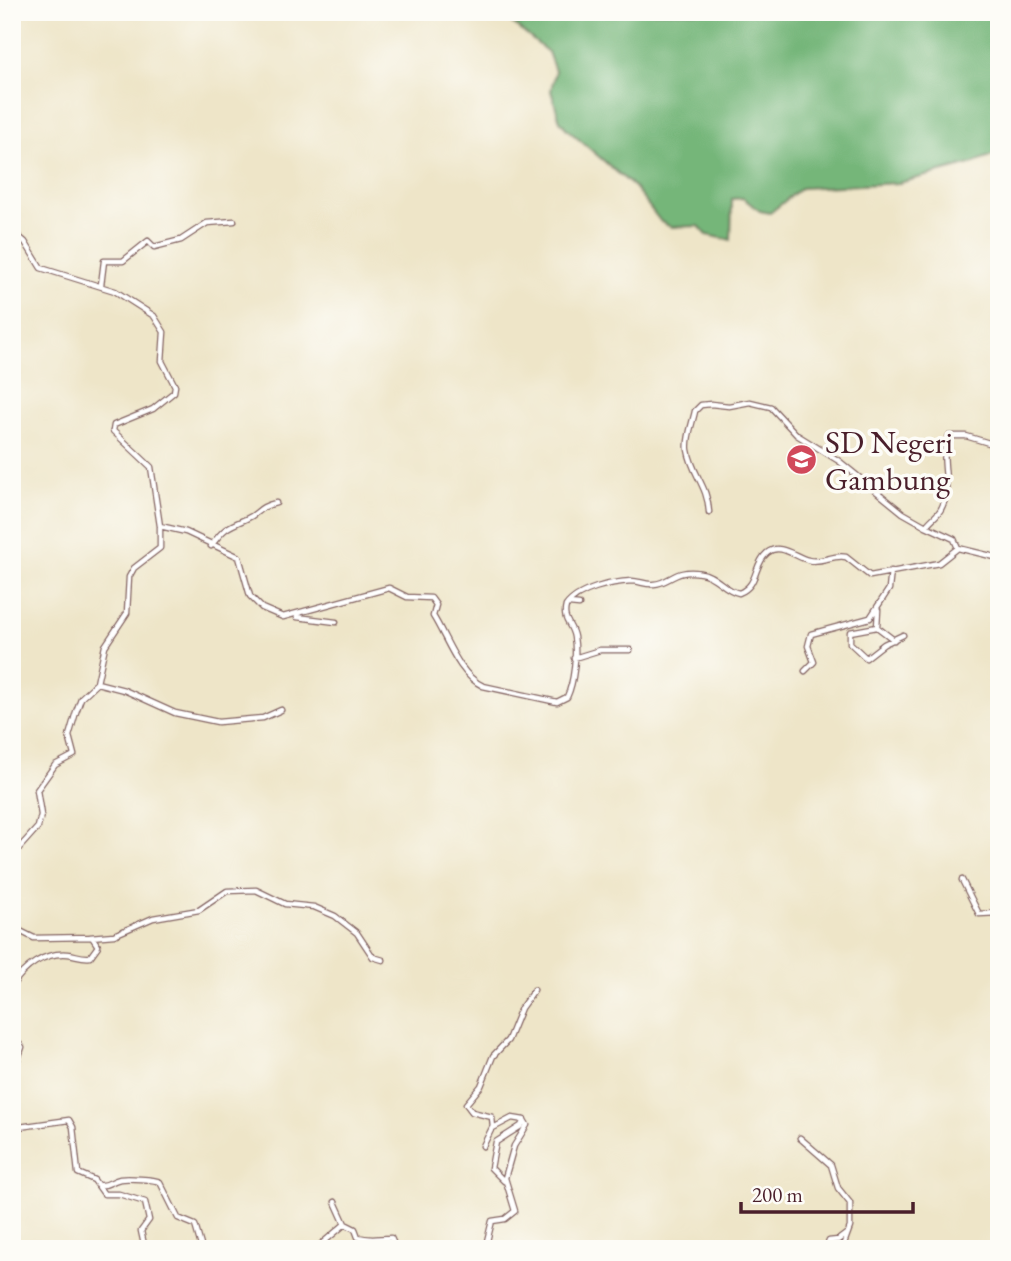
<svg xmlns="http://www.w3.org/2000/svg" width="1011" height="1261" viewBox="0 0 1011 1261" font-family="'EB Garamond',serif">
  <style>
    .forest { fill: #74b679; stroke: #5f6a52; stroke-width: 2 }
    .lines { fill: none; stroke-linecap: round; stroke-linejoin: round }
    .street-casing { stroke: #836462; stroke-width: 7 }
    .street { stroke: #fff; stroke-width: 4.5 }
    .labels { text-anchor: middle; stroke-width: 7; stroke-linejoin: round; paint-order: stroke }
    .poi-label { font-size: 32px; fill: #4a1f2b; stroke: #fdfcf7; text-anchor: start }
  </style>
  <rect width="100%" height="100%" fill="#fdfcf7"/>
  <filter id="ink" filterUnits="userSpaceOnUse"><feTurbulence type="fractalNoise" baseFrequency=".0143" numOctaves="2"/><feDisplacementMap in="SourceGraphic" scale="14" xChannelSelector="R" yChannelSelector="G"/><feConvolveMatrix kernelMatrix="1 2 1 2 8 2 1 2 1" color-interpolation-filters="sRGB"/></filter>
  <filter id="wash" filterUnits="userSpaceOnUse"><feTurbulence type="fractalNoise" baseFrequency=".00686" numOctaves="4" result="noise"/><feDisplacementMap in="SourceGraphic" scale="28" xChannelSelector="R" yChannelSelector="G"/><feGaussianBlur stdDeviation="1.57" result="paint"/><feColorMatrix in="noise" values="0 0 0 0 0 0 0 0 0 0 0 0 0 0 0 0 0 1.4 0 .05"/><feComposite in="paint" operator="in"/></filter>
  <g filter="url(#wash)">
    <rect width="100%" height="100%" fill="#eee5c8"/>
    <path class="forest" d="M503 12H999V152L971 164 899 183 801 188 770 213 760 211 743 198 732 199 731 240 707 235 699 226 671 227 661 222 634 187 567 129 560 121 551 91 555 71 548 52 503 16Z"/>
  </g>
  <g filter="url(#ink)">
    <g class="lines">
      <defs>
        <path id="street" d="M12 231 25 242 41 268 115 291 154 316 164 332 162 361 175 386 174 392 153 409 114 425 113 431 151 467 160 526 186 532 239 557 250 596 262 608 283 617 389 588 407 597 431 598 436 605 433 616C447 638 458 674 483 686L557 702 567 697C574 682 577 654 574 637 572 624 562 621 566 606 578 589 612 582 632 581 639 581 646 585 654 584 670 583 675 568 701 573 716 575 725 591 739 593 759 585 753 565 767 553 780 542 795 557 808 560 821 564 833 554 846 557L870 576 939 563 958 548
          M101 285 104 261H123L148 241 154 247 181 240 207 223 234 221
          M999 446 966 436H949C937 457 954 486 941 509 938 515 930 520 926 526L954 539 958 548 999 558
          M709 512C708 486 692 474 688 450 686 438 693 422 695 411L701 405 711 404 729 406 750 402 771 407 797 435 839 461 903 513 926 526
          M211 546C224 528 227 527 246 519 259 514 257 507 276 503
          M569 604 579 605
          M878 610 877 627 850 632V643L866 658 884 644 903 635
          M297 617 336 622
          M877 627 894 640
          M574 658 600 650H630
          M805 671 814 662 808 646 811 634 870 618 889 589 891 571
          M97 683 124 690 175 713 218 722 263 718 281 710
          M12 856 38 827 41 815 37 790 55 765 74 755 69 736 76 712 81 698 97 683 105 646 127 613 129 577 134 568 160 548V527
          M962 880 979 914 999 913
          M12 927 34 938 92 937 98 946 90 957C82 958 76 955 68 954 44 952 24 967 12 986
          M90 937 114 935 153 918 199 910 227 891 256 890 285 904 314 907 335 916 357 933 373 957 383 960
          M12 1036 22 1047 12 1076
          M12 1128 69 1120 73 1127 78 1173 94 1180 104 1194H119L145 1202 149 1220 141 1231 145 1249
          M800 1138 831 1165 838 1188 850 1203V1227L842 1249
          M483 1146 492 1128
          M504 1181 491 1168 496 1142 521 1126 524 1120
          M98 1185C108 1187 110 1181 120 1179 127 1178 154 1179 160 1182L178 1218 195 1225 202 1249
          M335 1202 345 1224
          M319 1246 345 1224 355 1229 358 1237C371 1241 378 1238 391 1238L396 1249
          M343 1247 351 1249
          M485 1249 492 1221 505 1219 515 1211 505 1178 514 1146 527 1125 524 1120 512 1118 493 1128 492 1117 472 1112 466 1104 481 1086 493 1056 508 1040 521 1008 534 990
          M826 1249 829 1241 838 1240 846 1234"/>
      </defs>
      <use href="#street" class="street-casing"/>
      <use href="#street" class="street"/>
    </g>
  </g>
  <defs>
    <symbol id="school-disc" viewBox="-11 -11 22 22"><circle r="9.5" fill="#d1495b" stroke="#fdfcf7"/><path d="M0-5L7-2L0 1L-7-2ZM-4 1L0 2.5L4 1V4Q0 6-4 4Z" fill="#fff"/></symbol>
  </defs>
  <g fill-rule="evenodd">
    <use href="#school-disc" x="784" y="442" width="35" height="35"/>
  </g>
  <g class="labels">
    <g class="poi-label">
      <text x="825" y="453">SD Negeri<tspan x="825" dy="37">Gambung</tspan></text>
    </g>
  </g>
  <rect width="1011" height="1261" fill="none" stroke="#fdfcf7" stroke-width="42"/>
  <path d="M741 1202v10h172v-10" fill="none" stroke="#4a1f2b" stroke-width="3.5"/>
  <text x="752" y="1202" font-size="21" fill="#4a1f2b" stroke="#fdfcf7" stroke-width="5" paint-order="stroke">200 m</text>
</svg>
